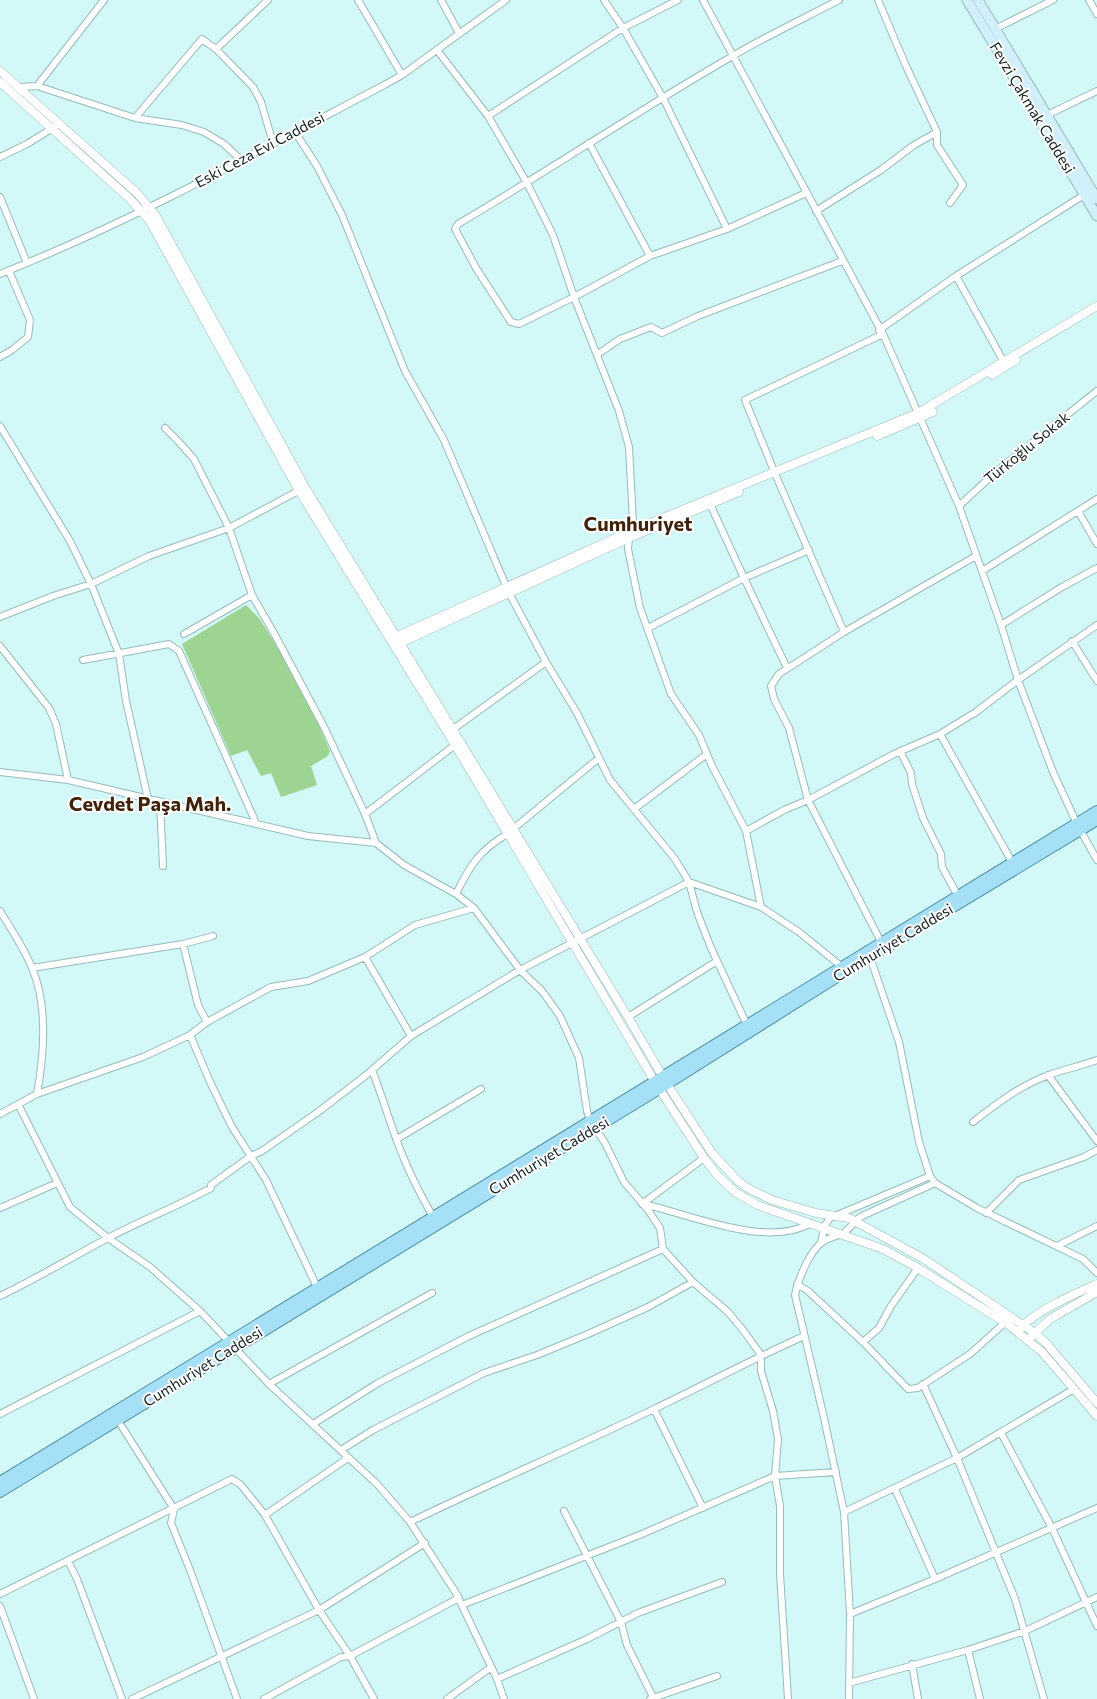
<svg xmlns="http://www.w3.org/2000/svg" width="1097" height="1699" viewBox="0 0 1097 1699" font-family="Commissioner,sans-serif">
  <style>
    .green { fill: #9dd491 }
    .lines { fill: none; stroke-linecap: round; stroke-linejoin: round }
    .minor-casing { stroke: #96bbbb; stroke-width: 8 }
    .tertiary-casing { stroke: #96bbbb; stroke-width: 9 }
    .secondary-casing { stroke: #96bbbb; stroke-width: 11 }
    .primary-casing { stroke: #4a8fa8; stroke-width: 12 }
    .minor { stroke: #fff; stroke-width: 6 }
    .tertiary { stroke: #fff; stroke-width: 8 }
    .secondary { stroke: #d2f0fb; stroke-width: 9 }
    .primary { stroke: #a5e0f7; stroke-width: 10 }
    .labels { text-anchor: middle; stroke-width: 4; stroke-linejoin: round; paint-order: stroke }
    .street-label { font-size: 15px; fill: #111f1f; stroke: #fff }
    .district-label { font-size: 20px; font-weight: bold; fill: #412108; stroke: #fff }
  </style>
  <rect width="100%" height="100%" fill="#d2f8f8"/>
  <path class="green" d="M246 605 259 618 285 659 317 721 330 751 328 756 311 766 317 785 281 797 271 773 261 776 247 750 231 756 182 644Z"/>
  <g class="lines">
    <defs>
      <path id="minor" d="M358 0 402 75
        M441 0 459 33
        M604 0 623 28 663 98 727 229
        M703 0 883 334 959 506 1001 625 1018 680 1053 772 1077 824 1097 860
        M878 0 906 66 937 132V145L963 185 950 203
        M1089 0 1097 14
        M995 29 1053 0
        M216 49 253 87 261 102 273 143
        M437 50 488 116 527 183 553 235 574 297 619 411 629 447 633 522 629 538 628 549 640 608 671 694 699 735 712 766 746 831 784 810 808 800 789 728 774 699 771 686 779 674 844 632 976 556
        M37 86 104 0
        M19 87 37 86 135 118 182 125 204 132 224 144 242 161
        M1047 115 1097 91
        M488 116 623 28 678 0
        M135 118 202 39 216 49 268 0
        M295 132 317 166 342 215 405 371 444 440 509 593 546 662 577 713 610 780 675 859 689 882 697 912 711 948 747 1025
        M589 143 650 256
        M0 157 27 144 56 126
        M806 193 727 229 650 256 574 297 519 324 511 322 476 268 455 229 458 224C550 170 639 110 731 57 766 36 803 19 839 0
        M0 197 27 263
        M816 211 881 170 914 145 937 132
        M0 274C133 221 259 151 386 84L402 75 506 0
        M956 276 1005 364
        M879 330 956 276 1084 195
        M598 354 620 339 651 327 662 333 698 316 842 261
        M0 357 12 350 28 337 30 320 9 271
        M0 426 70 541 91 584 119 654 126 701 148 799
        M165 428 178 441 194 459 229 528 252 595 275 635 325 729 365 814 376 843
        M959 506 998 470 1097 391
        M1078 511 1097 544
        M982 571 1097 499
        M0 617 53 596 91 584 149 556 229 528 302 489
        M1001 625 1062 587 1097 568
        M648 628 744 578 710 504
        M844 632 776 476 745 400 883 334
        M184 634 252 595
        M1072 641 1097 681
        M0 646 49 708 56 724 68 780
        M83 660 169 644 179 651 256 823
        M787 668 744 578 809 550
        M452 730 546 662
        M940 734 1012 862
        M900 751 911 773 912 784 923 818 941 854 942 867 958 896
        M0 772 68 780 308 836 376 843 404 865 456 894 474 908 520 970 542 991 560 1016 579 1058 587 1111 590 1121
        M160 802 163 866
        M634 809 707 754
        M365 814 455 745
        M513 829 599 758
        M746 831 761 907
        M456 894C470 865 479 851 507 834
        M0 911C11 929 24 948 32 968 48 1005 44 1055 37 1094L0 1114
        M881 942 808 800 894 754 940 734 976 712 1018 680 1097 625
        M183 944 198 1005 207 1022
        M365 957 411 1036
        M870 957 899 1042 919 1142 930 1176 935 1183 977 1208 1083 1259 1097 1273
        M32 968 183 944 213 936
        M628 1017 717 961
        M190 1035 211 1084 232 1127 266 1180 317 1287
        M372 1070C384 1100 392 1132 405 1161 413 1181 423 1199 433 1217
        M1048 1075 1097 1141
        M37 1094 143 1057 190 1035 207 1022 271 987 308 981 365 957 415 925 474 908
        M18 1104 70 1207 108 1238 150 1267 200 1311 269 1384 377 1484 410 1522 456 1593 497 1679 504 1699
        M973 1122C996 1104 1021 1085 1049 1075 1065 1069 1081 1066 1097 1060
        M595 1128 605 1143 624 1182 648 1210 660 1228 663 1249 693 1282 728 1312 743 1330 761 1355V1371L773 1411 778 1439 775 1476 780 1506V1574L788 1699
        M397 1139 481 1089
        M642 1204 704 1158
        M643 1204C690 1214 767 1249 811 1223
        M0 1208 57 1183
        M986 1213 1019 1180 1084 1157 1097 1150
        M821 1242 825 1225 830 1218 930 1176
        M1057 1246 1097 1226
        M797 1284 808 1291 863 1342 908 1389 918 1388 970 1354 1009 1319
        M0 1296C38 1278 72 1257 108 1238 142 1220 178 1206 211 1188V1185L251 1156 262 1151 318 1112 365 1076 411 1036 520 970 689 882 761 907 799 932 841 966
        M863 1342 879 1328 891 1306 918 1268
        M269 1384 432 1293
        M923 1384 957 1458 1015 1599 1044 1699
        M654 1409 703 1508
        M0 1414 200 1311
        M117 1419 174 1509 171 1523 190 1570 237 1699
        M313 1424 378 1383 469 1336 663 1249
        M1001 1433 1052 1528 1097 1626
        M341 1450 373 1430 484 1373 537 1355 588 1334 648 1307 693 1282
        M895 1489 935 1579
        M564 1511 621 1622 627 1645 654 1699
        M844 1512 957 1458 1074 1389
        M265 1515 348 1458
        M410 1522C491 1483 573 1448 654 1409 704 1385 753 1359 804 1336
        M68 1561 77 1579 122 1699
        M0 1594 232 1479 241 1485 265 1515 319 1610 350 1656 374 1699
        M462 1605 642 1534 775 1476 836 1472
        M0 1606 34 1699
        M850 1614 935 1579 1097 1508
        M968 1650 980 1699
        M912 1664 918 1699
        M497 1679 587 1639 638 1613 722 1582
        M849 1683 968 1650 1025 1631 1097 1597
        M132 1699 319 1610 425 1543
        M264 1699 341 1657 350 1656 459 1598
        M447 1699 490 1668
        M650 1699 717 1676
        M849 1699 850 1614 844 1512 824 1418 795 1295C798 1280 810 1249 824 1241 830 1237 839 1236 845 1232 852 1227 854 1220 862 1216L935 1183"/>
      <path id="tertiary" d="M0 71 137 193 156 216 305 487 628 1017 667 1084 712 1153 738 1181 749 1189 772 1200 816 1213 849 1218 924 1259 1035 1333 1046 1343 1097 1403
        M0 82 130 199 149 220 299 491 455 745 655 1082 704 1158 717 1175 735 1192 757 1205 883 1249 918 1268 1006 1323 1042 1352 1097 1416
        M992 375 1016 360
        M877 436 933 412
        M393 638 631 531 918 413 1097 306
        M396 645 629 538 739 492
        M1021 1328C1035 1311 1077 1293 1097 1284
        M1032 1336 1050 1319 1097 1292"/>
      <path id="secondary" d="M967 0 1097 216
        M978 0 1097 199"/>
      <path id="primary" d="M0 1482 1097 811
        M0 1492 659 1089 840 975 1097 820"/>
    </defs>
    <use href="#minor" class="minor-casing"/>
    <use href="#tertiary" class="tertiary-casing"/>
    <use href="#secondary" class="secondary-casing"/>
    <use href="#primary" class="primary-casing"/>
    <use href="#minor" class="minor"/>
    <use href="#tertiary" class="tertiary"/>
    <use href="#secondary" class="secondary"/>
    <use href="#primary" class="primary"/>
  </g>
  <g class="labels">
    <g class="street-label">
      <text transform="translate(1032 108) rotate(59)" y="5">Fevzi Çakmak Caddesi</text>
      <text transform="translate(260 150) rotate(-28)" y="5">Eski Ceza Evi Caddesi</text>
      <text transform="translate(1027 448) rotate(-39)" y="5">Türkoğlu Sokak</text>
      <text transform="translate(893 943) rotate(-31)" y="5">Cumhuriyet Caddesi</text>
      <text transform="translate(549 1156) rotate(-31)" y="5">Cumhuriyet Caddesi</text>
      <text transform="translate(203 1367) rotate(-32)" y="5">Cumhuriyet Caddesi</text>
    </g>
    <g class="district-label">
      <text x="638" y="531">Cumhuriyet</text>
      <text x="150" y="811">Cevdet Paşa Mah.</text>
    </g>
  </g>
</svg>
